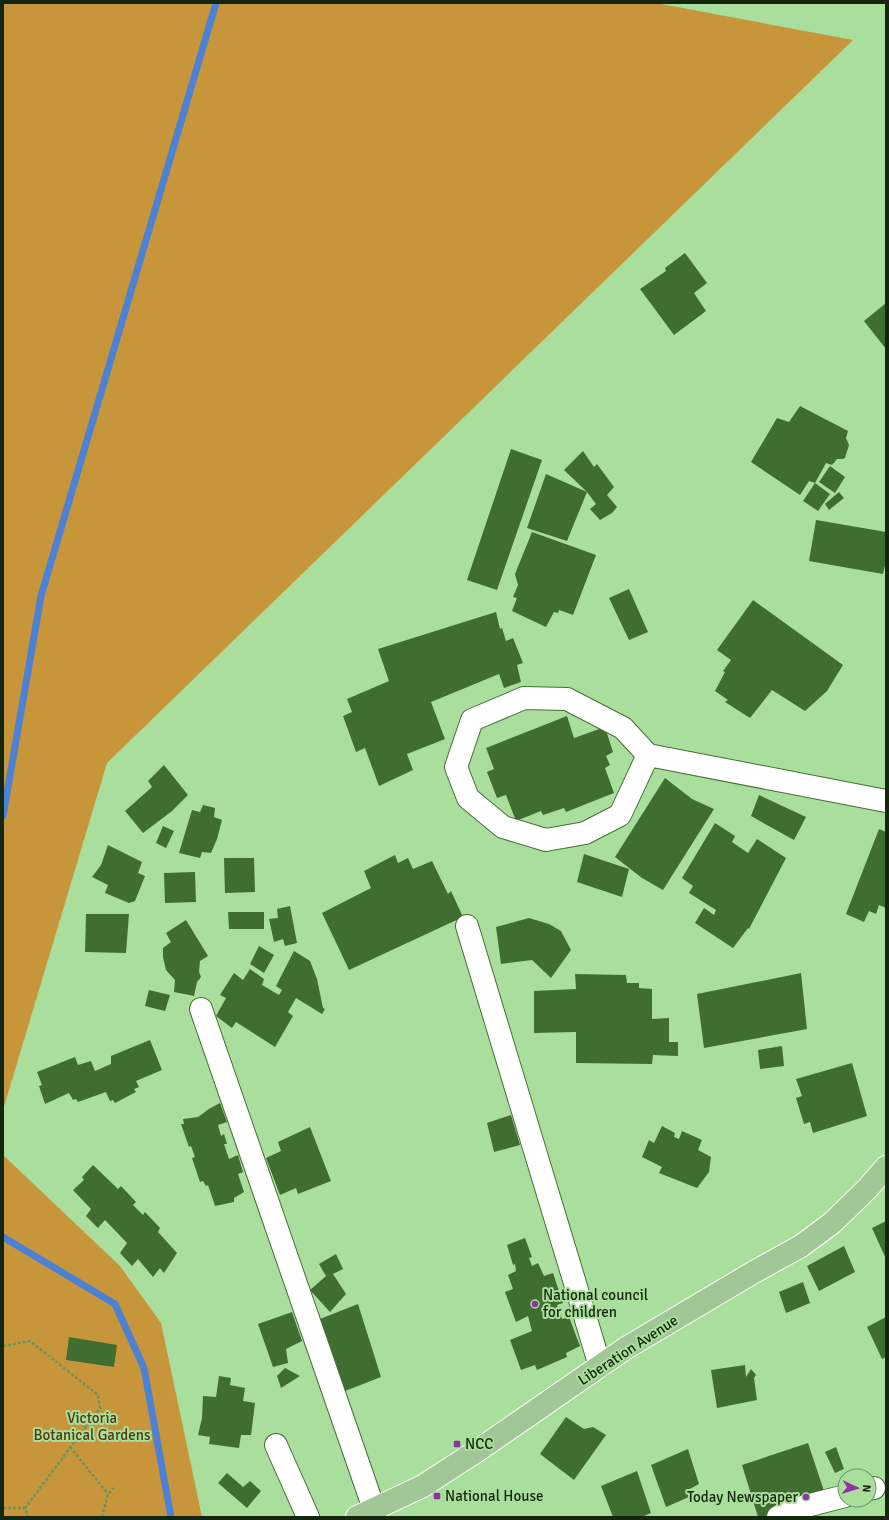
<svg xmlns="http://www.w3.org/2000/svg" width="889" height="1520" viewBox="0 0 889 1520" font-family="Signika,sans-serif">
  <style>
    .green { fill: #c7953a }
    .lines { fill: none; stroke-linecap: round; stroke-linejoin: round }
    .stream { stroke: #4c81d3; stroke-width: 7 }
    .building { fill: #406e31 }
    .minor-casing { stroke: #437134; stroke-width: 24 }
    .major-casing { stroke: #fff; stroke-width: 24 }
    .path { stroke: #6d9362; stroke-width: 2.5; stroke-dasharray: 3 2; stroke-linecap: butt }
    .minor { stroke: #fff; stroke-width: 22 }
    .major { stroke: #a2c797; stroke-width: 22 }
    .poi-dot { fill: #8c35a2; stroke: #aade9c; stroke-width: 1.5 }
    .labels { text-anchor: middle; stroke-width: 4; stroke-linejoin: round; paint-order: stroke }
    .poi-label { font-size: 15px; fill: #13270d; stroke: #aade9c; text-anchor: start }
    .street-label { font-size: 15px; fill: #13270d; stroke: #aade9c }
    .park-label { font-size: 15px; fill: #51390d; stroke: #aade9c }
  </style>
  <rect width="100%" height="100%" fill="#aade9c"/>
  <path class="green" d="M3 3H656L853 40 107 763 3 1110Z
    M3 1155 120 1266 161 1323 202 1517H3Z"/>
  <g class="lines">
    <path class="stream" d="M3 816 41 596 216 3
      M3 1237 115 1304 144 1368 171 1517"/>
  </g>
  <path class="building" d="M685 253 707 283 694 293 706 311 674 335 640 289 666 271 665 268Z
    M886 303V349L864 321Z
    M800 406 848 431 846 438 849 445 845 458 842 459H837L832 465 826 463 815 483 809 481 800 495 751 462 777 418 789 422Z
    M511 449 542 460 497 590 467 580Z
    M583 451 594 467 597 464 614 487 607 495 617 507 612 513 600 520 590 509 596 504 587 492 564 470Z
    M830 466 845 477 835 493 819 482Z
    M546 474 587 492 567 541 527 528Z
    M815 483 830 494 818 511 803 501Z
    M839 492 844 498 829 510 825 504Z
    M816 520 886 532V561L883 574 809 561Z
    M532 532 596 555 573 615 559 610 558 613 554 612 546 627 512 611 517 598 513 597 518 585 515 574Z
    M629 589 648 632 629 640 609 598Z
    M753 600 843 665 827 691 805 711 772 690 750 718 725 702 728 700 715 691 725 672 723 671 731 660 717 650Z
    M496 612 500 629 502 628 506 641 513 638 523 663 517 665 521 682 504 688 499 674 431 702 445 739 407 754 413 770 379 786 365 748 356 752 343 716 352 712 347 699 389 681 378 649Z
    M567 716 574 738 605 727 613 752 606 756 610 765 605 768 614 793 566 812 564 808 543 815 541 811 516 821 506 795 497 798 487 772 494 769 486 748Z
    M164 765 188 795 172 811 143 833 125 811 152 787 148 781Z
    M665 778 692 799 714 809 663 890 642 878 615 857Z
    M759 795 806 817 794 840 751 816Z
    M203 805 215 808 214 817 222 820 217 839 211 853 202 852 200 858 179 853 192 810 200 812Z
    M715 823 735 836 732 842 748 853 757 839 786 858 749 929 748 928 733 948 695 923 704 908 714 915 716 910 689 893 693 886 682 878Z
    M163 826 174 831 166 848 156 843Z
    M879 829 886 832V908L879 905 876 914 869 911 864 922 846 914Z
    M108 845 142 862 138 873 145 876 135 901 129 903 105 893 108 885 92 877 101 865Z
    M584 854 629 869 622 897 577 882Z
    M395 855 398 863 408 858 413 869 432 861 448 894 451 891 463 917 349 970 322 913 371 888 364 871Z
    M224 858H254L255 892 225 893Z
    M195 872 196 902 165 903 164 873Z
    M290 906 297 943 285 946 283 939 274 942 269 919 278 918 277 909Z
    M228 912H264V929H229Z
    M86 914H129L126 953 85 952Z
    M529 918 549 924 561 931 571 950 551 978 532 960 501 964 496 927Z
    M186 920 208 956 200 961 199 972 201 977 197 982 194 996 174 992 175 980 166 970 163 957V948L171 942 166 933Z
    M259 946 274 955 264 973 250 964Z
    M294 951 310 961 317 979 323 1008 325 1009 322 1014 296 998 288 1012 293 1016 275 1047 236 1022 232 1028 216 1016 226 998 220 995 234 973 243 980 250 969 264 979 262 985 279 995 282 990 276 986Z
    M801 973 807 1029 704 1048 697 994Z
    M575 974 626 975 627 983H639V988L652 989V1019L669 1018V1042H678V1056L653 1055 652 1064 576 1063V1032L534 1033V991L576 989Z
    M149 990 170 995 165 1011 145 1006Z
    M150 1040 162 1070 136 1081 139 1087 134 1089 136 1092 115 1103 113 1100 110 1101 106 1092 78 1102 76 1099 73 1100 69 1093 45 1104 39 1086 42 1085 37 1072 75 1057 78 1065 91 1061 95 1071 111 1064V1056Z
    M782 1046 784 1066 760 1069 758 1050Z
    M852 1063 867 1116 813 1133 810 1122 804 1124 796 1098 802 1096 796 1079Z
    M220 1103 227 1122 218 1125 221 1136 224 1134 227 1144H224L229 1159 238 1155 243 1172 238 1174 244 1192 234 1198V1202L215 1206 208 1185 206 1186 203 1181 200 1182 192 1158 195 1157 191 1146 189 1147 181 1124H184L183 1119 198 1117 209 1109Z
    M511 1115 520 1145 494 1152 487 1123Z
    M662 1126 675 1133 674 1137 679 1139 682 1131 702 1140 698 1150 711 1157 709 1172 697 1188 659 1173 662 1167 642 1157 649 1140 654 1143Z
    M310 1127 331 1181 298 1194 296 1188 280 1195 266 1158 281 1151 278 1142Z
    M93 1165 118 1189 121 1186 136 1202 133 1205 143 1215 145 1212 160 1228 158 1232 177 1253 164 1273 160 1268 153 1277 138 1259 132 1266 120 1253 127 1243 105 1220 98 1228 86 1216 91 1209 73 1190 84 1180 82 1177Z
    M886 1221V1259L872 1228Z
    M525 1238 532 1257 529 1258 532 1266 538 1263 544 1276 553 1273 563 1303 557 1305 562 1319 569 1317 580 1346 566 1353 567 1357 537 1370 535 1365 521 1370 510 1340 532 1331 528 1316 516 1322 505 1292 513 1289 508 1275 516 1271 515 1264 513 1265 507 1245Z
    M844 1246 855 1272 819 1291 807 1266Z
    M336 1254 343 1269 333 1274 346 1294 330 1312 310 1290 326 1276 319 1264Z
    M803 1282 810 1303 786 1313 779 1292Z
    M358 1304 381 1377 340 1393 315 1321Z
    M292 1312 302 1341 286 1349 288 1363 273 1367 258 1324Z
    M886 1317V1357L882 1359 867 1327Z
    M69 1337 117 1345 114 1367 66 1360Z
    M745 1365 746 1377 751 1369 756 1375 754 1378 757 1400 717 1408 711 1370Z
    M285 1368 300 1376 281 1388 277 1376Z
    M219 1376 231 1378 230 1385 245 1388 243 1401 255 1403 251 1435H241L239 1448 209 1444 210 1437 198 1435 202 1418 203 1396 216 1397Z
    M566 1417 584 1429 593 1427 606 1435 574 1480 540 1454Z
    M808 1443 828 1503 788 1517H758L742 1465Z
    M836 1447 844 1469 835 1473 825 1452Z
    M688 1449 699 1484 686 1491 689 1497 666 1507 651 1465Z
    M637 1471 651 1513 642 1517H613L601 1486Z
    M227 1473 243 1487 250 1481 261 1491 247 1508 218 1483Z"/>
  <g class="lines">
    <defs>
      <path id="minor" d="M648 755 620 815 585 833 546 840 503 827 468 798 456 767 472 720 524 698 567 699 623 728 648 755 886 801
        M467 926 600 1366
        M201 1009 374 1509
        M276 1445 308 1517
        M869 1489 874 1488
        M778 1517 791 1510 845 1496"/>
      <path id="major" d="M357 1517 423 1486 480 1449 626 1348 754 1272 801 1246 832 1223 868 1188 886 1167"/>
    </defs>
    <use href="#minor" class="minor-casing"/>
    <use href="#major" class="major-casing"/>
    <path class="path" d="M3 1346 30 1341 98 1395 100 1408 25 1508 28 1517
      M70 1447 108 1494
      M3 1508H25
      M102 1517 108 1494 114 1488"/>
    <use href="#minor" class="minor"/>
    <use href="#major" class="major"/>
  </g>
  <g class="poi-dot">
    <circle cx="535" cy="1304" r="4"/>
    <rect x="453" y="1440" width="8" height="8" rx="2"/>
    <rect x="433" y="1492" width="8" height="8" rx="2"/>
    <circle cx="806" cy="1497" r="4"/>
  </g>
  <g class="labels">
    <g class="poi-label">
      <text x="543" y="1300">National council<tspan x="543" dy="17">for children</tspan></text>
      <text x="465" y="1449">NCC</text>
      <text x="445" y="1501">National House</text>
      <text x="798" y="1502" text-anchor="end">Today Newspaper</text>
    </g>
    <g class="street-label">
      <text transform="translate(628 1350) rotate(-33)" y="5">Liberation Avenue</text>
    </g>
    <g class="park-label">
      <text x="92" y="1423">Victoria<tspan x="92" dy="17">Botanical Gardens</tspan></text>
    </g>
  </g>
  <rect width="889" height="1520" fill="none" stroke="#13270d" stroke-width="8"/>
  <g transform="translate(857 1488) rotate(94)"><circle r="19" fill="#aade9c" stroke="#6e9563"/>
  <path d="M0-3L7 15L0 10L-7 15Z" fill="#8c35a2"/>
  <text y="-6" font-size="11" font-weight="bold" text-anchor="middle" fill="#13270d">N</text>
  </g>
</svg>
